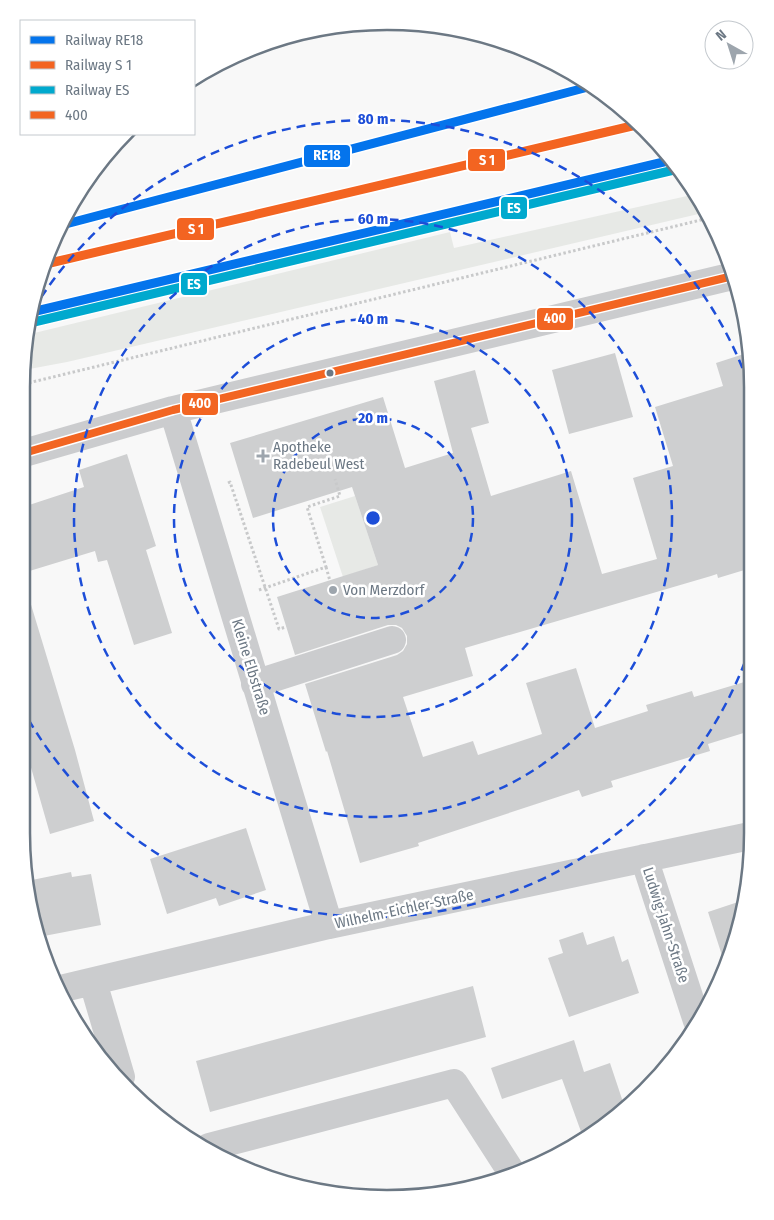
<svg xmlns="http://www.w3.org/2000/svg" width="774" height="1220" viewBox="0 0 774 1220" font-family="'Fira Sans Condensed',sans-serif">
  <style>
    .green { fill: #e7e9e6 }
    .building { fill: #cecfd0 }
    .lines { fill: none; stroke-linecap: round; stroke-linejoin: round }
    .path { stroke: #c8c9ca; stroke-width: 3; stroke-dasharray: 2.5 2.5; stroke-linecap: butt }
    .minor { stroke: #cbccce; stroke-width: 28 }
    .bus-1-casing { stroke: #fff; stroke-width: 11 }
    .bus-1 { stroke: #f26522; stroke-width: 8 }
    .rail-1-casing { stroke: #fff; stroke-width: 12 }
    .rail-2-casing { stroke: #fff; stroke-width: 12 }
    .rail-3-casing { stroke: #fff; stroke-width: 12 }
    .rail-1 { stroke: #0474ec; stroke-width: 9 }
    .rail-2 { stroke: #f36421; stroke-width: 9 }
    .rail-3 { stroke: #00a9ce; stroke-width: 9 }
    .ring { fill: none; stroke: #1d4ed8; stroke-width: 2.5; stroke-dasharray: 9 6 }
    .bus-dot { fill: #6c7884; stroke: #fff; stroke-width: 2 }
    .poi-dot { fill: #9da5ad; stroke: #fff; stroke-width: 2 }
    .labels { text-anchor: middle; stroke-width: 5; stroke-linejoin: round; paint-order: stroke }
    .poi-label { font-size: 15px; fill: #6c7884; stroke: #fff; text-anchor: start }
    .street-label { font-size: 15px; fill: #6c7884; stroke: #fff }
    .rim { fill: none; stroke: #6c7884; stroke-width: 2.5 }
    .centre { fill: #1d4ed8; stroke: #fff; stroke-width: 2.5 }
    .ring-label { font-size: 15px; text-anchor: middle; font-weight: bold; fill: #1d4ed8; stroke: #fff; stroke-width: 5; stroke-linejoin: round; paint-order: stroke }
    .line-badge { stroke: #fff; stroke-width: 2 }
    .badge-label { font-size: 14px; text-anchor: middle; font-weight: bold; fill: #fff }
  </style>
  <rect width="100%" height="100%" fill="#f8f8f8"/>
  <path class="green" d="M696 194 707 212 67 362 24 370 26 335 450 232 454 248Z
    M355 496 378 565 343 577 320 507Z"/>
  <path class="building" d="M750 352 751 568 718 578 717 574 711 576 465 648 473 676 403 697 423 757 473 741 478 755 542 734 526 683 576 668 595 728 648 711 646 705 692 691 694 697 751 680 750 731 708 744 710 751 611 781 613 787 582 797 579 790 418 843 419 846 360 863 327 751 326 752 305 684 397 655 403 651 407 644V636L402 628 396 625H388L295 655 277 597 378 565 352 487 253 518 230 443 383 397 405 468 453 453 434 381 475 370 489 423 471 428 491 496 571 471 602 574 657 559 633 478 673 466 655 407 723 386 716 363Z
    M615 353 633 417 569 434 552 370Z
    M127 454 156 546 146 550 172 633 134 645 107 560 98 562 95 551 23 573V507L84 487 79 470Z
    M29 598 75 750 94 821 50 834 30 764 22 766 23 599Z
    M246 828 266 890 219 906 216 898 167 914 150 859Z
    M71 872 72 877 91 874 101 925 44 936 32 880Z
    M744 900 737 926 726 968 708 912Z
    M583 932 587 945 614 936 622 962 628 959 639 993 569 1017 548 958 563 953 559 940Z
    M473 986 486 1037 210 1112 196 1061Z
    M574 1040 584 1072 610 1063 624 1105 590 1137 584 1140 562 1079 502 1099 491 1068Z"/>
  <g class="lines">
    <path class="path" d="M24 384 709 218
      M228 483 230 482 279 629 286 627
      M326 567 330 581
      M259 590 326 567 307 507 340 496 335 479"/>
    <path class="minor" d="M173 410 329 925
      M24 453 173 410 733 276
      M255 684 392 640
      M644 858 697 1021
      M93 982 121 1077
      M60 989 329 925 750 836
      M209 1147 454 1083 512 1173"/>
    <defs>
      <path id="bus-1" d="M24 453 173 410 733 276"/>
    </defs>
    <use href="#bus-1" class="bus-1-casing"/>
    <use href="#bus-1" class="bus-1"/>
    <defs>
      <path id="rail-1" d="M62 225 592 86
        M32 312 672 160"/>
      <path id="rail-2" d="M50 263 632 126"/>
      <path id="rail-3" d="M34 322 674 170"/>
    </defs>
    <use href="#rail-1" class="rail-1-casing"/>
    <use href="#rail-2" class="rail-2-casing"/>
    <use href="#rail-3" class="rail-3-casing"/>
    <use href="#rail-1" class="rail-1"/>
    <use href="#rail-2" class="rail-2"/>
    <use href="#rail-3" class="rail-3"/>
  </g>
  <g class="ring">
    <circle cx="373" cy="518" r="100"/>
    <circle cx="373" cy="518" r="199"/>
    <circle cx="373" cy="518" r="299"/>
    <path d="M750 648A399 399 0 0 1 22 708M33 310A399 399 0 0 1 751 391"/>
  </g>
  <circle class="bus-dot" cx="330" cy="373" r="4.5"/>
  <g class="poi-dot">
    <path d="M260.5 448.5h5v5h5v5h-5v5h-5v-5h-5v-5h5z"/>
    <circle cx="333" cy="590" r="5"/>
  </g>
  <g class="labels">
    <g class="poi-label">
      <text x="273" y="452">Apotheke<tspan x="273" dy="17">Radebeul West</tspan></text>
      <text x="343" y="595">Von Merzdorf</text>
    </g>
    <g class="street-label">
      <text transform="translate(251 667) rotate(73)" y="5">Kleine Elbstraße</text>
      <text transform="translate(404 909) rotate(-12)" y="5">Wilhelm-Eichler-Straße</text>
      <text transform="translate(666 925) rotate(72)" y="5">Ludwig-Jahn-Straße</text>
    </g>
  </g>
  <path d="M0 0H774V1220H0ZM387 30H387A357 357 0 0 1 744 387V833A357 357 0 0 1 387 1190H387A357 357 0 0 1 30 833V387A357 357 0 0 1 387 30Z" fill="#fff" fill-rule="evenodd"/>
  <path class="rim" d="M387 30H387A357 357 0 0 1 744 387V833A357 357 0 0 1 387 1190H387A357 357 0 0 1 30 833V387A357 357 0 0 1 387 30Z"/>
  <circle cx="373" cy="518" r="8" class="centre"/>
  <g class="ring-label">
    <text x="373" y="124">80 m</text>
    <text x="373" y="224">60 m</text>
    <text x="373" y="324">40 m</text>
    <text x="373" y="423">20 m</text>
  </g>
  <g class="line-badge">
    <rect x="303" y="144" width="48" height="24" rx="5" fill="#0474ec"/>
    <rect x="467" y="148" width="39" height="24" rx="5" fill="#f36421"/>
    <rect x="500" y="196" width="28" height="24" rx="5" fill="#00a9ce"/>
    <rect x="176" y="217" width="39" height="24" rx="5" fill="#f36421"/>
    <rect x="180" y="272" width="28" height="24" rx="5" fill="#00a9ce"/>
    <rect x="536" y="307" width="38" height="24" rx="5" fill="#f26522"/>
    <rect x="181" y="392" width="38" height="24" rx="5" fill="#f26522"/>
  </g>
  <g class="badge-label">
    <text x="327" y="160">RE18</text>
    <text x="487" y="165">S 1</text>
    <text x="514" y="213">ES</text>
    <text x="196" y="234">S 1</text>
    <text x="194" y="289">ES</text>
    <text x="555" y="323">400</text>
    <text x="200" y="408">400</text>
  </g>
  <rect x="20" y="20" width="175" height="115" fill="#ffffff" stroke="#c4c9ce"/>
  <rect x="30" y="36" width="25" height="8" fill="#0474ec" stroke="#c4c9ce"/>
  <text x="65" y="45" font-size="15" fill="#6c7884">Railway RE18</text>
  <rect x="30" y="61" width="25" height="8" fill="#f36421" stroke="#c4c9ce"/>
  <text x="65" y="70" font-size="15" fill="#6c7884">Railway S 1</text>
  <rect x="30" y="86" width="25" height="8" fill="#00a9ce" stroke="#c4c9ce"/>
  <text x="65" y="95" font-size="15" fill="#6c7884">Railway ES</text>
  <rect x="30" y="111" width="25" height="8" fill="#f26522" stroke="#c4c9ce"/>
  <text x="65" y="120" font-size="15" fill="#6c7884">400</text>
  <g transform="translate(729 45) rotate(321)"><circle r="24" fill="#ffffff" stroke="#c4c9ce"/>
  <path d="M0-4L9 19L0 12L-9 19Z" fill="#9da5ad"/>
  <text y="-8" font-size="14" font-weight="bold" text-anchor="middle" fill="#6c7884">N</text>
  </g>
</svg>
